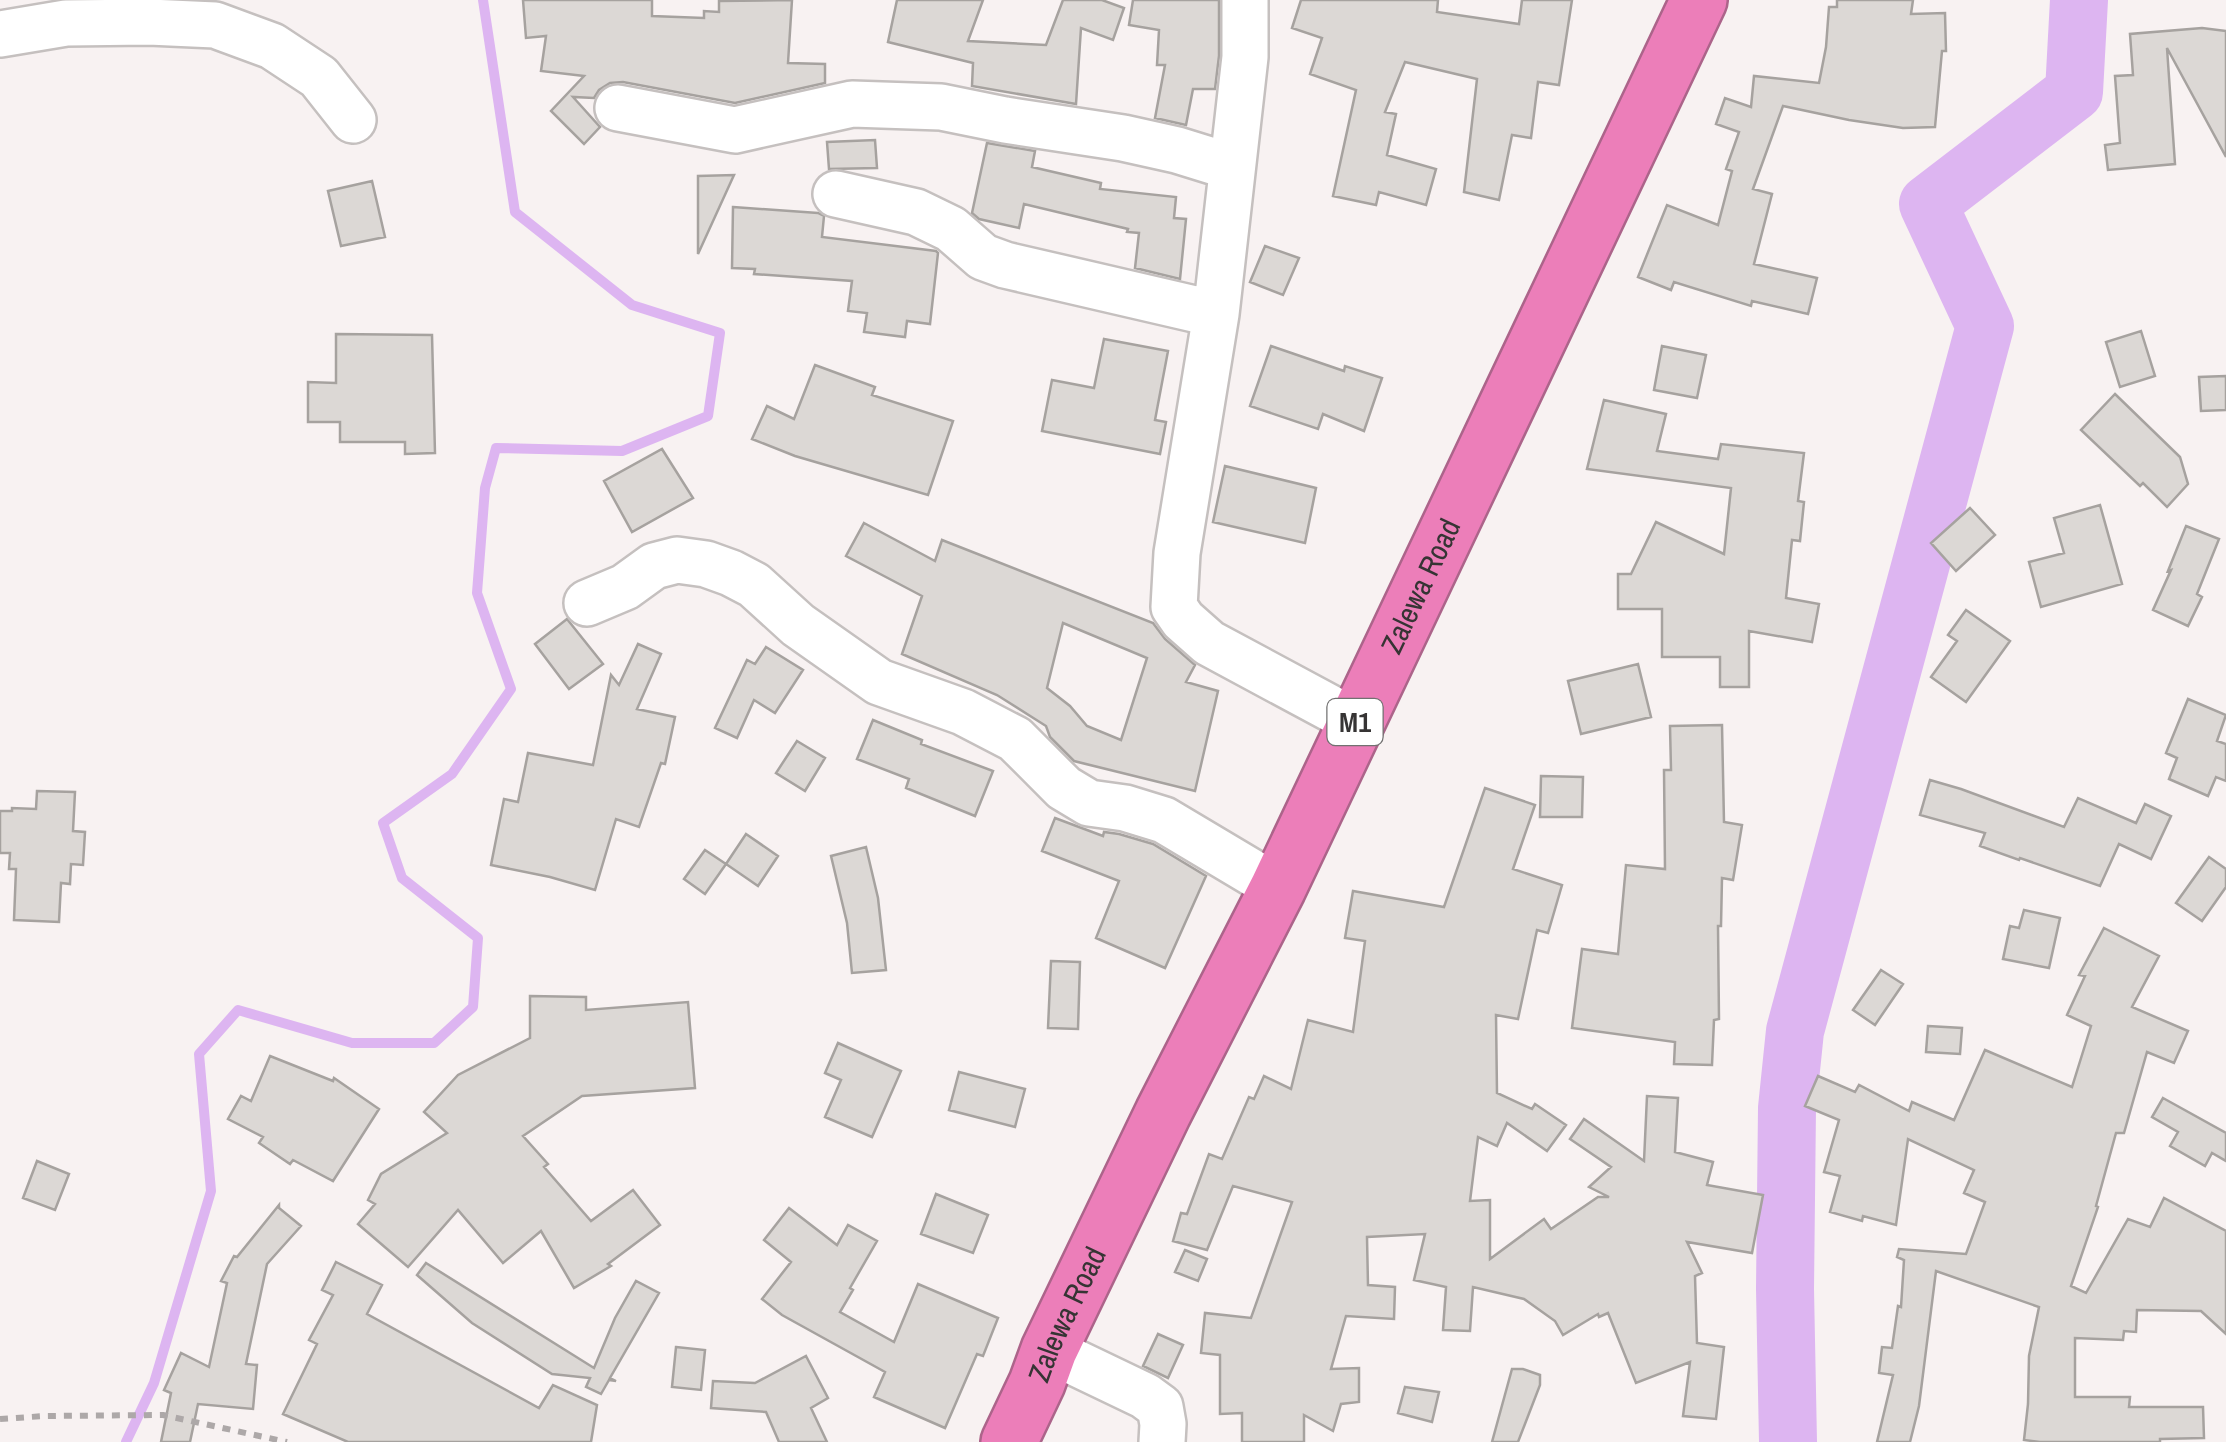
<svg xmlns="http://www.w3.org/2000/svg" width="2226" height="1442" viewBox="0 0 2226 1442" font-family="'Archivo Narrow',sans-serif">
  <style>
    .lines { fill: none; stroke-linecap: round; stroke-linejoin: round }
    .stream { stroke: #ddb5f1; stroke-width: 10 }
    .river { stroke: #ddb5f1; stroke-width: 58 }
    .building { fill: #dcd8d5; stroke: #a6a29f; stroke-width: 2.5; fill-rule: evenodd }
    .minor-casing { stroke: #c5c0bf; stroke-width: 50 }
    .highway-casing { stroke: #ac648a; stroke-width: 60 }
    .path { stroke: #ada8a8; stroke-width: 6; stroke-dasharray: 8 8; stroke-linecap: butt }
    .minor { stroke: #fff; stroke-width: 45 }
    .highway { stroke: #ec7eb9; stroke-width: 55 }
    .labels { text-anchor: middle; stroke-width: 9; stroke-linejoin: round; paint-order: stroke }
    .shield { fill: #fff; stroke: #727171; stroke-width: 2.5 }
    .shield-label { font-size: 28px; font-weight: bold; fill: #363434 }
    .street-label { font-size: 30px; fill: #363434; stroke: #fff }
  </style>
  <rect width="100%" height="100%" fill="#f8f2f2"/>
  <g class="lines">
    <path class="stream" d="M126 1442 154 1383 211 1191 199 1054 238 1010 352 1043H434L473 1007 478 938 402 878 383 823 452 774 511 689 477 593 485 488 496 448 622 451 708 416 720 333 632 305 515 212 483 0"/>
    <path class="river" d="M1788 1442 1785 1289 1787 1108 1795 1031 1985 326 1928 204 2074 92 2079 0"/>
  </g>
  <path class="building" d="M523 0H652V16L704 18V11L719 12V1L792 0 788 63 825 64V83L735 103 623 82 610 83 599 90 594 98 573 97 600 127 584 144 551 111 584 76 541 71 546 36 526 38Z
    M897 0H983L968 41 1046 45 1063 0H1102L1124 8 1113 40 1081 28 1076 104 972 86 973 63 888 42Z
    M1133 0H1219V56L1215 89H1193L1186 125 1155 118 1165 65H1157L1159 30 1129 25Z
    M1301 0H1438L1437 12 1519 24 1522 0H1572L1559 85 1538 82 1531 138 1512 135 1499 200 1464 192 1477 79 1405 62 1385 112 1396 114 1387 155 1436 169 1426 205 1379 192 1376 205 1333 196 1356 90 1310 74 1322 38 1292 28Z
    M1837 0H1913L1911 14 1945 13 1946 51H1942L1935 127 1903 128 1849 120 1783 106 1753 189 1772 194 1754 264 1817 278 1808 314 1752 301 1751 306 1674 282 1671 290 1638 277 1667 205 1718 225 1732 171 1726 169 1739 132 1716 124 1725 98 1751 107 1754 76 1819 83 1826 47 1829 7H1837Z
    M2202 28 2226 31V157L2167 48 2175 164 2108 170 2105 145 2120 143 2115 76 2133 75 2130 34Z
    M875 140 877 168 829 169 827 142Z
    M987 143 1035 151 1032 167 1101 183 1100 189 1176 197 1174 218 1186 219 1180 279 1135 268 1139 233 1127 232 1128 229 1024 204 1019 228 979 219 972 213Z
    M734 175 698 254V176Z
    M372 181 385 237 341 246 328 191Z
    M733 207 818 213 824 216 822 237 936 251 938 253 930 324 907 321 905 337 864 332 867 313 848 311 852 281 754 274 755 269 732 268Z
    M1265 246 1299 258 1283 295 1250 282Z
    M2141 331 2155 376 2120 387 2106 342Z
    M336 334 432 335 435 453 405 454V442H340V422H308V382L336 383Z
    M1104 339 1168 351 1155 420 1166 422 1160 454 1042 431 1052 380 1094 388Z
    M1271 346 1344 371 1345 366 1382 378 1364 431 1323 414 1318 429 1250 406Z
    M1662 346 1706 355 1697 398 1654 390Z
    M815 365 875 387 872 395 953 421 928 495 795 456 752 439 767 406 794 419Z
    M2226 376V410L2201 411 2199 377Z
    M2115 394 2180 457 2188 484 2167 507 2143 483 2140 486 2081 430Z
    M1604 400 1666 414 1657 451 1718 459 1721 444 1804 453 1798 501 1804 502 1800 541 1792 540 1786 598 1819 604 1812 642 1749 631V687H1720V657H1662V609H1618V574H1631L1656 522 1724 554 1731 488 1587 469Z
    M662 449 693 498 632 532 604 481Z
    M1225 466 1316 488 1305 543 1213 522Z
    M2100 505 2122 584 2041 607 2029 562 2064 553 2054 518Z
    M1970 508 1995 535 1956 571 1931 543Z
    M864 523 935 561 942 540 1153 623 1165 639 1195 665 1186 682 1218 691 1195 791 1074 761 1050 737 1046 726 997 695 902 654 922 596 846 556ZM1063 623 1147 658 1121 740 1087 726 1070 706 1047 688Z
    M2186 526 2219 539 2197 594 2202 597 2188 626 2153 610 2171 570 2168 571Z
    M1966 610 2010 641 1966 702 1931 677 1957 641 1948 635Z
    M567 619 603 664 569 689 535 644Z
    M638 644 661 654 637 709 675 717 665 764 661 763 639 827 616 819 595 890 550 877 491 865 504 799 518 802 528 753 593 765 611 675 619 685Z
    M766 647 803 670 775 713 754 700 737 738 715 728 747 660 755 664Z
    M1638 664 1651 717 1581 734 1568 681Z
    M2188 699 2226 715 2217 741 2226 744V781L2216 777 2208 796 2169 779 2177 758 2166 753Z
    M873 720 922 740 921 744 993 771 975 816 906 788 909 779 857 759Z
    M1722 725 1724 822 1742 825 1733 880 1722 878 1721 926H1718L1719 1019 1714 1020 1712 1065 1674 1064 1675 1042 1572 1028 1582 949 1618 954 1626 865 1665 869 1664 770H1671L1670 726Z
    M797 741 825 758 805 791 776 773Z
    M1541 776 1583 777 1582 817H1540Z
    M1930 780 1961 789 2064 827 2078 798 2136 823 2145 804 2171 816 2151 859 2119 844 2100 886 2020 858 2019 860 1980 846 1985 833 1920 815Z
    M1485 788 1535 805 1513 869 1562 885 1548 933 1537 930 1518 1019 1496 1015 1497 1093 1532 1109 1535 1104 1566 1125 1547 1151 1507 1123 1497 1146 1478 1137 1470 1201 1490 1200V1259L1544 1219 1551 1229 1598 1197H1609L1589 1187 1611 1167 1570 1139 1584 1119 1644 1161 1647 1096 1678 1098 1675 1152 1713 1162 1707 1185 1763 1195 1752 1253 1687 1242 1702 1273 1695 1276 1697 1343 1724 1347 1716 1419 1683 1416 1690 1362 1636 1383 1608 1313 1599 1317 1598 1314 1563 1335 1555 1321 1524 1299 1473 1287 1470 1331 1443 1330 1446 1287 1414 1280 1425 1234 1367 1237 1368 1285 1395 1287 1394 1319 1346 1316 1331 1369 1359 1368V1402L1341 1404 1333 1431 1304 1415V1442H1242V1413L1220 1414V1355L1201 1353 1205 1313 1251 1318 1292 1202 1233 1186 1207 1250 1173 1241 1181 1213 1187 1214 1209 1154 1222 1159 1249 1097 1254 1099 1264 1076 1291 1089 1308 1020 1353 1032 1365 941 1345 938 1353 891 1444 907Z
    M37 791 75 792 73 831 85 832 83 865 71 864 70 884 61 883 59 922 14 920 16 869H9L10 853H0V811H12V808L36 809Z
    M1055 818 1103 836 1104 832 1119 834 1153 844 1206 876 1165 968 1096 938 1119 881 1042 851Z
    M746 834 778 856 758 886 726 864Z
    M866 847 878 898 886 970 852 973 847 923 831 856Z
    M705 850 726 864 705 894 684 879Z
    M2209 857 2226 869V887L2202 921 2176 903Z
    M2024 910 2060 918 2049 968 2003 959 2010 926 2019 928Z
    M2104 928 2159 956 2132 1007 2188 1031 2174 1063 2147 1052 2124 1133H2116L2096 1206 2098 1207 2071 1286 2086 1293 2128 1219 2150 1227 2164 1198 2226 1231V1334L2201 1311 2137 1310 2136 1332 2124 1331 2123 1340 2075 1338V1397H2130L2129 1407H2203L2204 1438 2160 1439V1442H2040L2024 1440 2028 1404 2029 1356 2039 1307 1936 1271 1919 1406 1910 1442H1877L1893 1375 1879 1373 1882 1347 1892 1348 1898 1306 1901 1307 1904 1260 1897 1257 1899 1249 1966 1254 1985 1202 1964 1193 1974 1170 1908 1139 1896 1225 1863 1216 1862 1221 1830 1212 1840 1176 1824 1172 1839 1120 1805 1106 1818 1076 1855 1092 1859 1085 1909 1111 1912 1102 1954 1120 1985 1050 2072 1087 2091 1026 2067 1015 2085 976 2079 975Z
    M1051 961 1080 962 1078 1029 1048 1028Z
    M1881 970 1903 984 1875 1025 1853 1010Z
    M530 996 586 997V1010L688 1002 695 1088 582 1096 523 1136 548 1164 544 1167 591 1221 633 1190 660 1225 608 1264 611 1266 574 1288 541 1231 503 1263 458 1210 408 1267 358 1224 375 1204 368 1200 381 1174 447 1133 424 1112 458 1075 530 1038Z
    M1928 1026 1962 1028 1960 1054 1926 1052Z
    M838 1043 901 1071 872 1137 825 1117 841 1080 825 1073Z
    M270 1056 333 1081 334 1078 379 1109 333 1181 293 1160 290 1164 259 1143 263 1137 228 1119 241 1096 251 1101Z
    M959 1072 1025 1089 1015 1127 949 1110Z
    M2163 1098 2226 1133V1161L2212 1153 2205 1166 2170 1146 2178 1132 2152 1117Z
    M37 1161 69 1174 55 1210 23 1198Z
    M936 1194 988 1215 973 1253 921 1234Z
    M279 1205V1208L301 1226 267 1264 246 1364 257 1365 253 1409 198 1404 190 1442H161L171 1393 164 1390 181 1353 209 1367 227 1283 221 1281 234 1256 237 1257Z
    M789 1208 837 1245 848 1225 877 1241 850 1288 853 1290 840 1312 894 1342 918 1284 998 1318 983 1356 977 1354 945 1428 874 1397 885 1372 782 1315 762 1299 791 1262 764 1240Z
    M1185 1250 1207 1259 1198 1281 1175 1272Z
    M336 1262 382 1285 367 1314 539 1408 553 1385 597 1405 591 1442H348L283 1414 317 1344 309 1340 333 1295 322 1290Z
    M426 1263 594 1368 615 1318 636 1281 659 1293 610 1378 616 1381 609 1380 601 1394 586 1387 590 1378 552 1374 472 1323 417 1275Z
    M1158 1334 1183 1345 1168 1378 1143 1366Z
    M676 1347 705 1350 701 1390 672 1387Z
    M806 1356 828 1398 811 1408 827 1442H779L766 1412 711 1408 713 1381 755 1383Z
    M1512 1369H1523L1540 1375V1385L1518 1442H1492Z
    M1405 1387 1439 1392 1432 1422 1398 1413Z"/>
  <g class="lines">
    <defs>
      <path id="minor" d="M1245 0V57L1216 314 1177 553 1174 607 1183 620 1209 643 1356 722
        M0 34 66 23 149 22 215 25 272 46 319 77 353 120
        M618 108 735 130 852 104 941 107 1005 120 1123 138 1177 150 1232 167
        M836 194 916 212 951 229 983 257 1005 265 1216 314
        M587 603 625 587 654 566 677 560 706 564 731 573 754 585 798 625 879 682 963 712 1015 739 1064 788 1089 803 1125 808 1164 820 1278 888
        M1049 1350 1145 1396 1160 1407 1163 1424 1162 1442"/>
      <g id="highway">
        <path id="s1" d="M1009 1442 1037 1383 1049 1350 1163 1113 1278 888 1699 0"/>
      </g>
    </defs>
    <use href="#minor" class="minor-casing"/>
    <use href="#highway" class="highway-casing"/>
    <path class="path" d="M0 1419 45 1416 163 1415 287 1442"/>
    <use href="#minor" class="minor"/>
    <use href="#highway" class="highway"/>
  </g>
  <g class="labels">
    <rect class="shield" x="1327.5" y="699" width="55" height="46" rx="8"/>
    <g class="shield-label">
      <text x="1355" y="732">M1</text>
    </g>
    <g class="street-label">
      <text dy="10" stroke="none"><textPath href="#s1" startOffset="950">Zalewa Road</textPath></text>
      <text dy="10" stroke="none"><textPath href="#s1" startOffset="140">Zalewa Road</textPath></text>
    </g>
  </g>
</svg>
